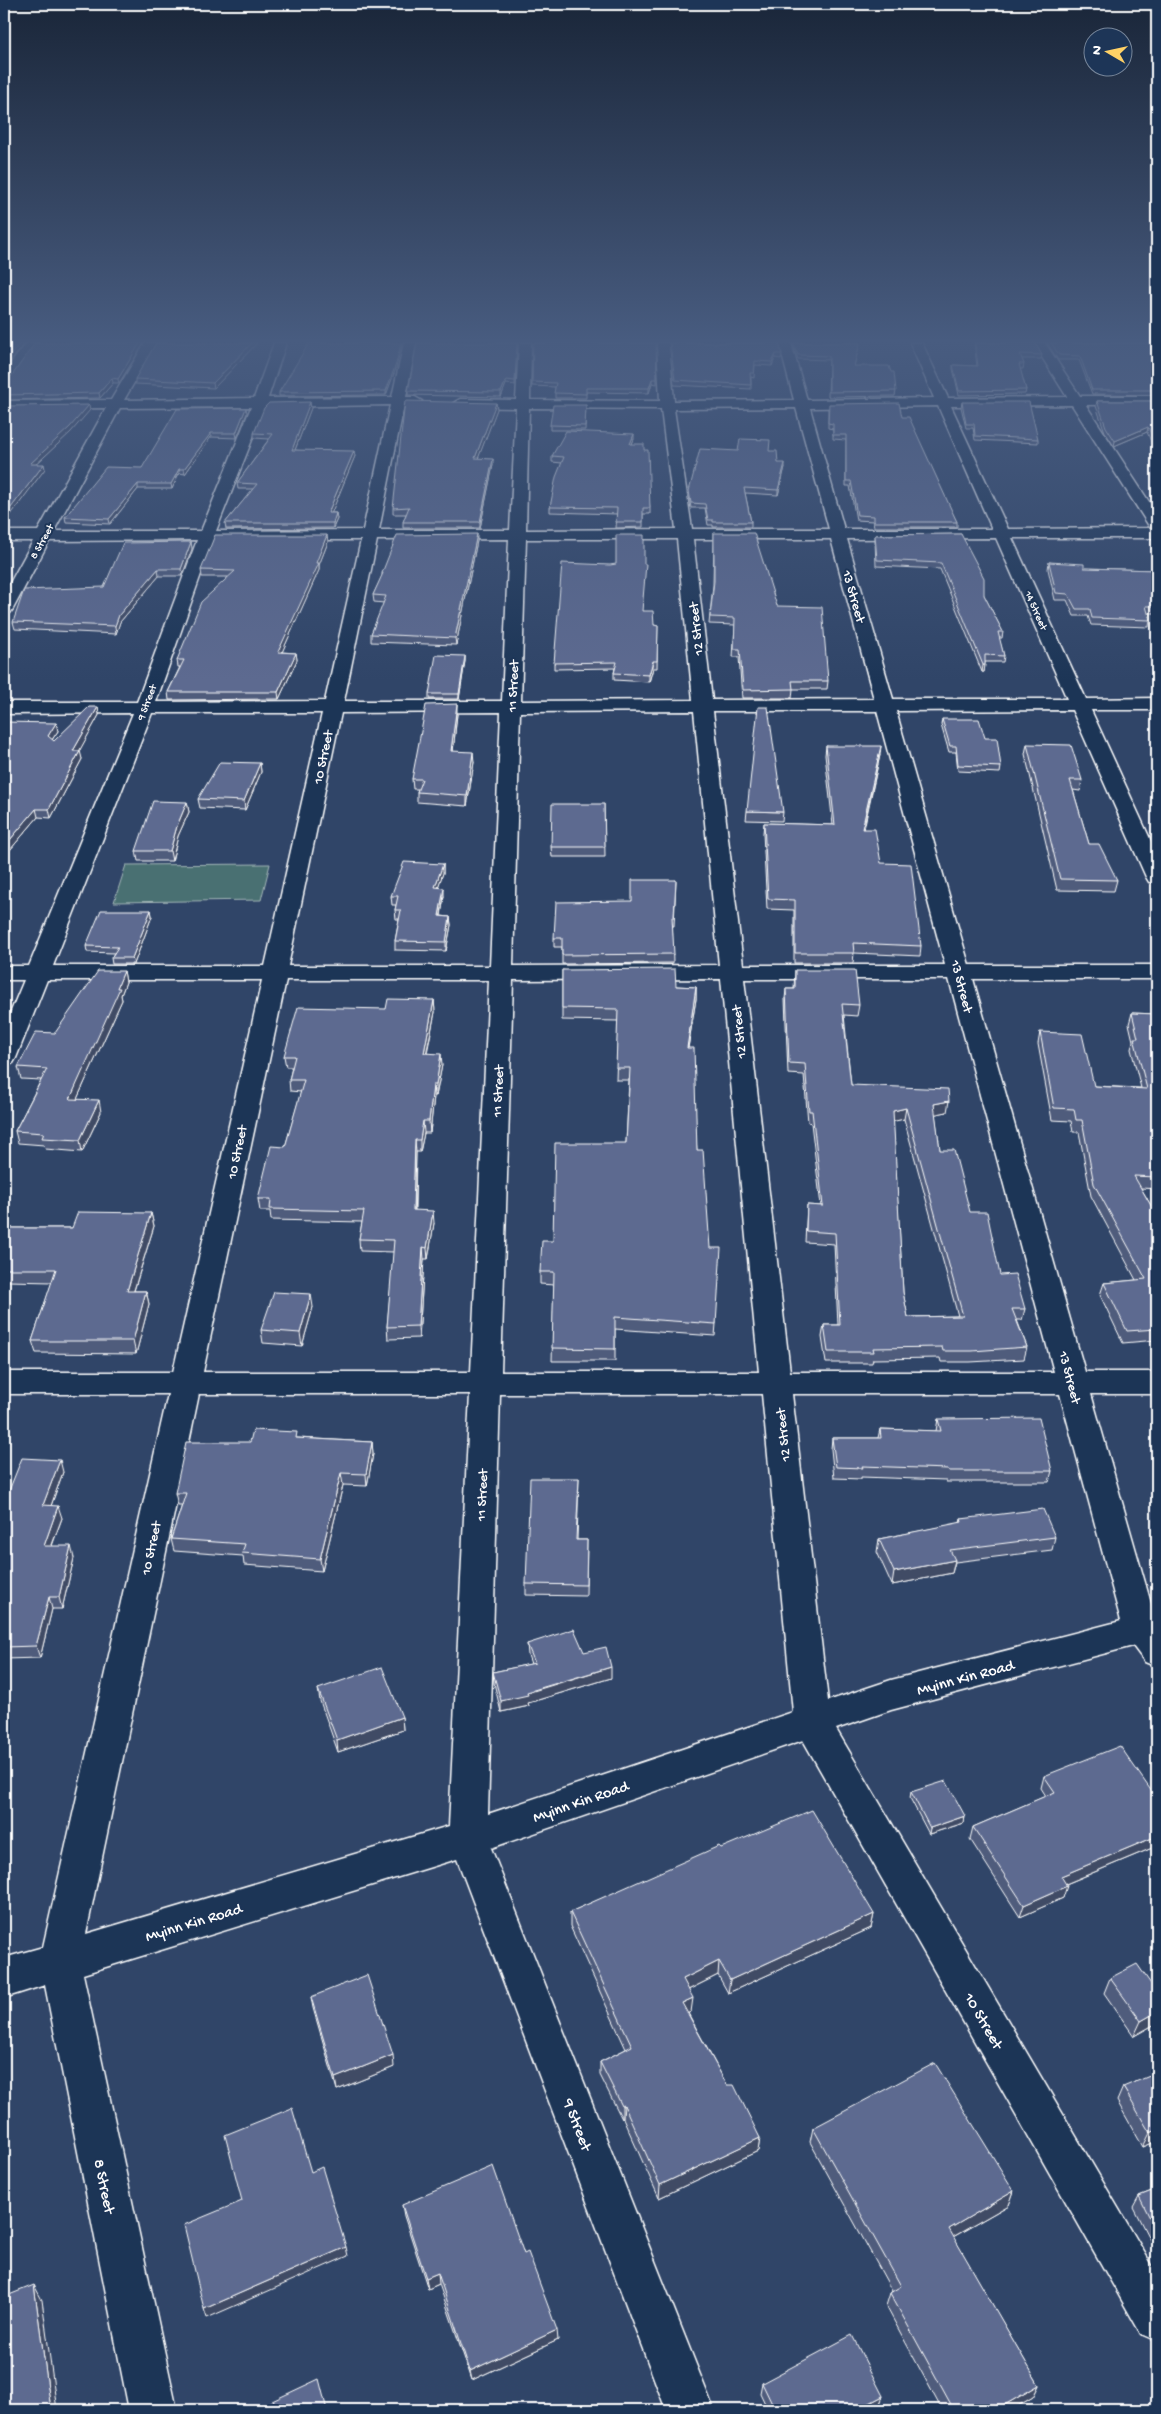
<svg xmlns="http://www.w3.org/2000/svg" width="1161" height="2414" viewBox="0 0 1161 2414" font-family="'Gochi Hand',sans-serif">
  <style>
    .green { fill: #496f72; stroke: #a4b7b8 }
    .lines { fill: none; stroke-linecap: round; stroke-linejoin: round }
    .minor-casing { stroke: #fff; stroke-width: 3 }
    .minor { fill: #1d3557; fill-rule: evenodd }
    .wall { fill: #505c7c; stroke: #fff; fill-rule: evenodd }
    .shaded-wall { fill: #414b65; stroke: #fff }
    .building { fill: #5d6b90; stroke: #fff; fill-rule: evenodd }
    .labels { text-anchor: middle; stroke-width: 4; stroke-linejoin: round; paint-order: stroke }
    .far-street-label { font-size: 11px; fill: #fff; stroke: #1d3557 }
    .street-label { font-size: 14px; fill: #fff; stroke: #1d3557 }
    .near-street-label { font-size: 16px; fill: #fff; stroke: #1d3557 }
  </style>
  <rect width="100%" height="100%" fill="#304568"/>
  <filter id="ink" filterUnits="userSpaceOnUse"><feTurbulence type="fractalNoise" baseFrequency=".02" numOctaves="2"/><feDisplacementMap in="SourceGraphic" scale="10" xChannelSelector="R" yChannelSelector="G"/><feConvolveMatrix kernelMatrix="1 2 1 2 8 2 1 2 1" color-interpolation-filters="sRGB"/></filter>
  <g filter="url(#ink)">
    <path class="green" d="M270 864 261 900 114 902 126 865Z"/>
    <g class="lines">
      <defs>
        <path id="minor" d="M27 343H39L9 384 4 385V372Z
          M145 343H157L124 400 254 398 274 343H286L268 398 392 397 404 343H416L406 397H415L422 401 415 405H404L379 530H510L516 408 460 407 453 403 460 399 516 400 519 343H531L530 400 660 401 657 343H669L674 401 794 400 779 343H791L807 400 934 398 910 343H922L948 398 1067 397 1033 343H1045L1080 396H1157V404L1086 405 1157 514V538H1012L1086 699 1157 698V710H1091L1157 854V883L1149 882 1146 877 1072 710 896 711 969 965H1157V979H973L1085 1372H1157V1394H1091L1154 1614H1157V1667L1145 1662 1133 1646 891 1710 836 1729 1157 2274V2341L1141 2334 803 1740 491 1848 714 2410H666L457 1859 83 1974 177 2410H129L45 1985 4 1998V1958L43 1947 168 1394H4V1372H173L262 980H47L16 1058 13 1063 4 1065V1028L24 980H4V966H29L133 713 4 714V702H137L197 540 49 541 13 609 10 613 4 614V594L33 541H4V531H38L106 408 4 409V401L111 400ZM390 405 363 530 216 531 265 407ZM1072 405 1149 526 1151 528 1008 529 951 406ZM938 406 992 529H844L810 408ZM251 407 201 531H54L120 408ZM529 408 661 409 676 529 526 530ZM796 408 829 529H692L674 409ZM996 538 1067 699H893L847 539ZM509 539 502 701H344L377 540ZM526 539H677L693 700 521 701ZM693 539H831L874 699 712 700ZM213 540H361L325 701 156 702ZM694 711 719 965 513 966 520 712ZM713 711H877L945 965H743ZM501 712 490 966H288L341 713ZM152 713H322L265 966H53ZM721 979 759 1372H501L513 980ZM744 979H949L1054 1372H790ZM286 980H489L471 1372H203ZM199 1394H470L449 1826 86 1934ZM500 1394H762L793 1712 488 1814ZM792 1394H1060L1121 1621 891 1680 828 1701Z"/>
      </defs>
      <use href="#minor" class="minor-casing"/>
      <use href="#minor" class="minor"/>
    </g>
    <path class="wall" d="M144 343 119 383H113L100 398 4 400V381H8Z
      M257 343 214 388 135 384V379Z
      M517 343 515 385 506 384 501 397 408 395V391Z
      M533 343H656L657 384 652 383 649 393 586 392V398H555V387L532 386Z
      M669 343H779L782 354 781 359 775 358 772 366 755 365 754 378 751 377V389L674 385Z
      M792 343H860L854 366 896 391 895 396 828 397 829 360 798 359Z
      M974 343H1035L1042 355 1041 359H1022L1024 364 1023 369H1020L1026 390 1025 394 959 395 953 369V365L977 366Z
      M1047 343H1157V395L1092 394 1079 360H1058Z
      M396 368 386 395 279 396V392Z
      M1097 401H1157V456L1147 432 1114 446 1105 432 1096 406Z
      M962 402 1038 439V443L975 440 973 428H966L961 407Z
      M496 403 497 409 478 458 493 465 480 528H403V522L406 514H393V508Z
      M586 405 585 430H550V425Z
      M311 408 295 450 355 456 331 513H336L337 519 333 528 226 529 225 523 253 489H238L237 483 269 439 254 438V433Z
      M828 409 902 417 957 522V527H874L873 521 856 520 850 486H846V440L833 439V429L828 428Z
      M247 413 237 438 211 437 185 474 179 473 172 489H138L110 524 66 522 65 517 142 468Z
      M634 439 632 444 644 450 650 508V514H643V527L616 528 617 514 550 512V507L562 463 552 462V456Z
      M738 451H769L778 463 785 467 778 495 745 493 751 522V527H713V525H708L705 508H691L689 496V491Z
      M714 533 777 606 828 681 827 689H793L792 698H742L739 657H733L735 625 709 624 713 585Z
      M961 534 984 595 1003 632 1002 638H999L1004 656 1003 662H985L984 672H982L940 569 876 566 875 541V535Z
      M477 541 456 645 371 642V634L384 603 374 602 373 595 382 576V573Z
      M191 542 192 549 182 576H159L120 622 116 634 15 629 13 622 104 587Z
      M328 542 319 565V570L282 652 296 653 297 660 279 699 169 700 168 692 180 667H178L177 660 228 577H202L201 570Z
      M1049 562 1084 568 1157 570V613H1148L1150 620 1149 627 1091 625 1088 616H1074L1067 600H1055L1048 569Z
      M643 611 654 625 658 626 657 668H653L649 682 614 680V673L615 668 554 669V663Z
      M465 656V661L459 699H429V694Z
      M98 707 99 715 79 751 82 759 51 818 38 817 4 857 56 723 58 731 52 740 54 741Z
      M457 714 453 752 474 762 467 806 417 802V792L418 789H413L412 779Z
      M942 719 1001 767 1000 773 958 771 956 752H949L941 725Z
      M1027 744 1082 780 1080 791 1073 790 1089 844 1117 880 1114 891 1057 890 1025 754Z
      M826 746 880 755 864 829 921 946 920 956 854 953 853 963H794V910L767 909 763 833 764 823 833 825 825 755Z
      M260 763 261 772 245 810 200 808 198 799Z
      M187 802 189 812 178 836 172 861H138L136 851Z
      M604 804 605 857H552L551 847Z
      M747 811 783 812 782 821 746 820Z
      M443 864V873L438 887 444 896 441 916 450 917 451 925 446 951 395 950V941L399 919H396L395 910 396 905H392L391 896Z
      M676 880 674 926H672L673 963 562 964V947H554V938Z
      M151 910 152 916 134 964H112L111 958 114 953 87 952 86 946Z
      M562 970 676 986 696 987V999L688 1048 697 1150 716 1324 715 1336 615 1329V1361H552L554 1285 540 1284V1272L553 1241 626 1143 629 1080H616L618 1021 562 1020Z
      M795 970 859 1005 857 1016 844 1015 851 1085 947 1112 935 1114 940 1150 1000 1275 1025 1309 1022 1320H1017L1027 1347 1024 1359 970 1362H941L940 1358 873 1359 872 1363H826L822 1337 824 1325H838L834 1244 805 1242 807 1205 821 1206 811 1123 808 1122 804 1075 788 1074 785 999 786 989H794ZM904 1119 958 1316 908 1317 903 1292 893 1121Z
      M124 971 126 982 121 995 122 1000 77 1099 101 1112 82 1152 45 1149 44 1145 18 1143 15 1131 41 1080 21 1079 18 1067Z
      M434 1000 435 1012 427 1053 442 1065 436 1096H434L430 1133H424L420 1152H416L415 1210 434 1223 428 1259H424L419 1338 388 1339 387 1327 394 1252 360 1251 359 1239 362 1222 271 1220 270 1211H260L258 1199 285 1147 301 1092 290 1091 289 1080 292 1067H286L284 1056 386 1009Z
      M1132 1013 1157 1014V1189L1141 1188 1157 1216V1340L1123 1343 1100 1295 1104 1283 1136 1280 1091 1196 1079 1132H1073L1071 1121 1052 1120 1038 1044 1040 1032 1094 1086 1141 1088 1131 1049 1133 1041 1129 1024Z
      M151 1213 154 1226 134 1291H146L149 1304 136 1354 36 1353 32 1341 52 1282 8 1281 4 1291V1228H72Z
      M313 1307 302 1346 263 1343 261 1330Z
      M938 1419 1052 1471 1049 1482H946V1480L861 1477V1479L834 1478 831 1449 832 1438H878L880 1429 936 1431Z
      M298 1438 372 1442 373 1454 367 1486 343 1485 322 1571 244 1565 243 1556 174 1551 171 1539 182 1505H178L175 1493 250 1442Z
      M63 1472 51 1506 62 1518 52 1546 74 1558 62 1609H52L40 1658 4 1659V1503Z
      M579 1478 577 1540H587L586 1596 526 1595V1584Z
      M961 1519 1055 1537 1052 1550 955 1562 952 1573 892 1585 877 1552 879 1539 960 1523Z
      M527 1644 584 1652 611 1678 528 1703 529 1706 501 1712 494 1683 493 1672 531 1664 528 1655Z
      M318 1689 402 1717 403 1730 338 1752 320 1701Z
      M1044 1776 1157 1799V1846L1066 1884 1063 1898 1020 1917 970 1839 973 1827 1046 1796 1041 1788Z
      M911 1792 965 1816 964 1823 929 1834 910 1798Z
      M721 1848 874 1914 871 1928 728 1993 718 1975 688 1990 691 2012 688 2013 727 2085 760 2138 758 2151 659 2198 623 2118 622 2119 600 2075V2062L626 2049 570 1926V1912Z
      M1110 1978 1151 1984 1157 2023 1134 2036 1104 1993Z
      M311 1997 394 2067 337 2090 313 2008Z
      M1123 2087 1157 2141 1143 2147 1117 2101Z
      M813 2128 1014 2191 1009 2205 953 2237 1039 2385 1033 2397 1011 2410H942L886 2306 890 2293 892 2291 810 2142Z
      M1157 2189V2254L1133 2207 1139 2196Z
      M402 2205 524 2254 558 2340 472 2380 439 2284 428 2289 404 2216Z
      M762 2383 883 2396 879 2406 871 2410H768L760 2393Z"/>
    <path class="shaded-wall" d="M20 343H25L4 369V364Z
      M140 343H144L119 383 118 379Z
      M252 343H257L214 388 213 383Z
      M401 343H402L396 368 386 395V391Z
      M776 354 775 358 772 366V362Z
      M112 378 113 383 100 398 99 393Z
      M652 379V383L649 393V388Z
      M506 380V384L501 397V392Z
      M310 402 311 408 293 455 292 450Z
      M496 403 497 409 476 464 475 458Z
      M89 405 90 410 71 432 31 469 30 464Z
      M246 408 247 413 237 438 236 433Z
      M1148 427 1147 432 1114 446 1115 441Z
      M211 433V437L185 474 184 469Z
      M634 434V439L630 449V444Z
      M354 451 355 456 329 519 328 513Z
      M493 459V465L480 528V522Z
      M785 463V467L778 495V490Z
      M44 464 45 469 4 524V517Z
      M179 469V473L172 489 171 484Z
      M138 484V489L110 524 109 519Z
      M336 513 337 519 333 528V523Z
      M477 534V541L456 645 455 638Z
      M327 535 328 542 319 565V570L279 659 278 652Z
      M191 542 192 549 182 576 181 569Z
      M158 569 159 576 120 622 116 634 115 626 119 615Z
      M296 653 297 660 279 699 278 692Z
      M465 656V661L459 699V694Z
      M653 661V668L649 682V675Z
      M983 665H985L984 672H982Z
      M457 704V714L452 761 451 751Z
      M98 707 99 715 75 759 73 751Z
      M56 723 58 731 49 744 48 736Z
      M881 746 880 755 861 839 862 829Z
      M80 751 82 759 51 818 49 809Z
      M473 752 474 762 467 806V796Z
      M260 763 261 772 245 810 244 801Z
      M187 802 189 812 178 836 172 861 170 851 177 826Z
      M36 809 38 817 4 857V847Z
      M443 864V873L435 896V887Z
      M444 888V896L439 925V916Z
      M151 910 152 916 134 964 132 958Z
      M450 917 451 925 446 951V942Z
      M124 971 126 982 121 995 122 1000 72 1110 70 1099Z
      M696 987V999L686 1060 687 1048Z
      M434 1000 435 1012 424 1064V1053Z
      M441 1054 442 1065 436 1096V1085Z
      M433 1085 434 1096 430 1133 429 1121Z
      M99 1100 101 1112 82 1152 80 1140Z
      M949 1101 947 1112 932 1115 934 1104Z
      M906 1108 904 1119 891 1122 893 1111Z
      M423 1121 424 1133 420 1152V1140Z
      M415 1140 416 1152 414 1222 413 1210Z
      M433 1211 434 1223 428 1259 427 1248Z
      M151 1213 154 1226 130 1303 127 1291Z
      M423 1247 424 1259 419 1338 418 1326Z
      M4 1269 8 1281 4 1291Z
      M146 1291 149 1304 136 1354 133 1341Z
      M311 1294 313 1307 302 1346 300 1333Z
      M372 1442 373 1454 367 1486 366 1474Z
      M60 1460 63 1472 47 1517 43 1505Z
      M341 1473 343 1485 322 1571 320 1559Z
      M58 1506 62 1518 47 1558 44 1546Z
      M71 1546 74 1558 62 1609 59 1597Z
      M955 1560 952 1573 892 1585 894 1572Z
      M49 1597 52 1609 40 1658 36 1646Z
      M611 1667V1678L528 1703 529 1706 501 1712V1701Z
      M402 1717 403 1730 338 1752 337 1740Z
      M965 1816 964 1823 929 1834 930 1828Z
      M1157 1836V1846L1056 1888 1061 1876Z
      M1067 1886 1063 1898 1020 1917 1024 1905Z
      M874 1914 871 1928 728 1993 730 1980Z
      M719 1961 718 1975 682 1993 683 1979Z
      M693 1998 691 2012 681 2016 682 2003Z
      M1157 2012V2023L1134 2036 1141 2021Z
      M393 2055 394 2067 337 2090 335 2078Z
      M624 2105 623 2118 622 2119V2106Z
      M1157 2130V2141L1143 2147 1150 2133Z
      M760 2138 758 2151 659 2198 660 2185Z
      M1014 2191 1009 2205 944 2242 949 2229Z
      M346 2247 348 2256 207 2318 204 2309Z
      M438 2273 439 2284 428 2289 426 2278Z
      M34 2285 42 2300 57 2410H51Z
      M557 2330 558 2340 472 2380 470 2371Z
      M1039 2385 1033 2397 1011 2410H996Z
      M883 2396 879 2406 871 2410H856Z"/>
    <path class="building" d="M4 343H20L4 364Z
      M35 343H140L118 379 112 378 99 393 4 395V381H8Z
      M156 343H252L213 383 135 379Z
      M309 343H401L396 364 386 391 279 392Z
      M417 343H517L515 381 506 380 501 392 408 391Z
      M533 343H656L657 379H652L649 388H586V394L554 393 556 383 532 382Z
      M670 343H779L782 354H776L772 362 755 361 754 373H750L751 385 675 380Z
      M793 343H860L854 366H889L891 372H894L896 391 829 392V356L798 355Z
      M975 343H1035L1042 355 1020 354 1024 364H1019L1026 390 959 391 953 365 978 366Z
      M1051 343H1157V390H1092L1080 356 1059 355Z
      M405 401 496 403 475 458 493 459 480 522H403L409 507 393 508Z
      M1097 401H1157V449L1148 427 1115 441 1106 427Z
      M310 402 292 450 354 451 328 513H336L333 523H225L257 484 237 483 273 434 254 433 264 408 269 403Z
      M962 402H1029L1038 439 975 436 974 424H966Z
      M899 403 902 417H909L957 522H874V516L857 515 851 481H846V435H833V424L828 423 829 404Z
      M89 405 70 427 30 464H44L4 517V406Z
      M553 405H586L585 426 550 425Z
      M246 408 236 433H211L184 469H179L171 484H138L109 519 65 517 106 467 142 468 177 409Z
      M566 431 634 434 630 444H644V450H648L650 508H643V522H616L617 508 550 507 556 477 564 457 552 456Z
      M740 439 770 440 769 451H777L778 463H785L778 490 744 488 751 522H713V520H708L705 504 691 503 689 491 700 449 738 451Z
      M714 533H754L777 606 822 607 828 681H792L793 689 743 690 740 649H734L735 618 710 617 714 581Z
      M477 534 455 638 371 634 386 596 373 595 383 573H382L397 535Z
      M961 534 984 578V595L1003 632H998L1004 656 985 655V665H983L941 563 877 560 875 535Z
      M215 535H327L316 563H319L278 652 296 653 278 692H168L184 660H177L201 602 235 571 201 570Z
      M616 535H644V564H646L642 611H653L654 625 658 626 657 661H653L649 675 614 673 617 662 554 663 562 563 610 565 616 564Z
      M191 542 181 569H158L119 615 115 626 13 622 24 590 104 587 123 543Z
      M1049 562 1084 564V568L1157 570V606H1146L1150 620 1092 618 1090 609H1076L1068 594 1056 593Z
      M436 655 465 656 459 694H429Z
      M457 704 451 751 473 752 467 796 417 792 422 779H412L426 705Z
      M89 707H98L73 751H80L49 809H36L4 847V722L56 723 48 736 54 741Z
      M758 707H768L783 812 747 811Z
      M942 719H979L985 738H997L1001 767 958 765 956 746H950Z
      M1027 744 1071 745 1082 780H1070L1089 844H1099L1117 880 1060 879Z
      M826 746H881L862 829H875L881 863 911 864 921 946 853 943 854 953H795V900L768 899 764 823 835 825Z
      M220 762 260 763 244 801 198 799Z
      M153 801 187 802 177 826 170 851H136Z
      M552 804H604L605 847H551Z
      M404 862 443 864 435 887 444 888 439 916 450 917 446 942 395 941 401 910H395L398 896H391Z
      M632 880H676L674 917H672L674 954 562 955V938H554L556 902 632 901Z
      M101 910H151L132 958H111L118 947 86 946Z
      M675 969 676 986 696 987 687 1048H694L697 1150H703L710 1248H721L716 1324 615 1317V1349L552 1348 554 1272H540L542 1241H553L555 1143H626L630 1068H616L618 1009 562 1008V970Z
      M795 970H855L859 1005 842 1004 851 1085 948 1089 949 1101 934 1104 940 1150H954L970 1212H987L1000 1275 1015 1274 1025 1309H1012L1027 1347 972 1351H943L942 1347 873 1348 874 1352H828L824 1325H840L835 1233 806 1231 807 1205 823 1206 812 1111H809L805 1064 789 1063 786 989H795ZM906 1108 963 1316 908 1317 903 1292 893 1111Z
      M98 971H124L117 988H120L70 1099 99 1100 80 1140 42 1138 44 1133 15 1131 47 1069 18 1067 36 1032 55 1033Z
      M388 999 434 1000 424 1053 441 1054 436 1085H433L429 1121H423L420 1140H415L413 1210 433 1211 427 1248 423 1247 418 1326 387 1327 394 1240 359 1239 364 1211 270 1209 271 1199H258L271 1146 285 1147 304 1080H289L295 1056H284L298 1007 386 1009Z
      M1132 1013 1157 1014V1177L1134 1176 1157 1216V1329L1127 1331 1104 1283 1146 1279 1094 1184 1082 1120H1076L1074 1109 1054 1108 1040 1032 1082 1034 1094 1086 1147 1089 1134 1038H1138Z
      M78 1212 151 1213 127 1291H146L133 1341H32L56 1269H4V1270V1228H72Z
      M274 1292 311 1294 300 1333 261 1330Z
      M1039 1418 1052 1471H949L948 1469 862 1466 863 1468 836 1467 832 1438H881L880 1429 941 1431 938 1419Z
      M253 1430 297 1432 296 1438 372 1442 366 1474 341 1473 320 1559 242 1553 245 1544 171 1539 186 1493H175L186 1442H250Z
      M22 1458 60 1460 43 1505 58 1506 44 1546H71L59 1597H49L36 1646 4 1647V1503Z
      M530 1478H579L576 1540H587L586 1585 526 1584Z
      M1043 1509 1055 1537 950 1550 955 1560 894 1572 879 1539 962 1522 961 1519Z
      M574 1629 584 1652 606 1647 611 1667 527 1692 528 1695 501 1701 493 1672 535 1663 527 1644Z
      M382 1667 402 1717 337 1740 318 1689Z
      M1120 1746 1157 1799V1836L1061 1876 1067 1886 1024 1905 973 1827 1055 1792 1044 1776Z
      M946 1781 965 1816 930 1828 911 1792Z
      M812 1810 874 1914 730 1980 719 1961 683 1979 693 1998 682 2003 727 2085H734L760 2138 660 2185 624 2105 622 2106 600 2062 632 2046 570 1912 719 1846 721 1848Z
      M1137 1964 1151 1984 1157 1981V2012L1141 2021 1110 1978Z
      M367 1975 393 2055 335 2078 311 1997Z
      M935 2063 1014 2191 949 2229 1039 2385 996 2410H954L890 2293 901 2286 813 2128Z
      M1157 2073V2130L1150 2133 1123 2087Z
      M292 2108 311 2172 322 2167 346 2247 204 2309 184 2225 242 2201 225 2135Z
      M493 2166 524 2254 528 2252 557 2330 470 2371 438 2273 426 2278 402 2205Z
      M1157 2189V2232L1139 2196Z
      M34 2285 51 2410H4V2297Z
      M852 2335 883 2396 856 2410H775L762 2383Z
      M319 2379 327 2410H253Z"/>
  </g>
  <linearGradient id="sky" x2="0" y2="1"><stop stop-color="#1a2639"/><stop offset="0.5" stop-color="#485c80"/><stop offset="1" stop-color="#485c80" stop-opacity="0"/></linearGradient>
  <rect width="1161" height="681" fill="url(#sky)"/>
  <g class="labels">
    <g class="far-street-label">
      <text transform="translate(41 541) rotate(-61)" y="4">8 Street</text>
      <text transform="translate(1037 610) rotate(66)" y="4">14 Street</text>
      <text transform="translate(146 702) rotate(-69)" y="4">9 Street</text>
    </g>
    <g class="street-label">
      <text transform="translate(855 596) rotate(74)" y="5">13 Street</text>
      <text transform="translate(695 629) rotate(-96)" y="5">12 Street</text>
      <text transform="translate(512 686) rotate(-88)" y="5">11 Street</text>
      <text transform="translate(322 757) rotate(-78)" y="5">10 Street</text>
      <text transform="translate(963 986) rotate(75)" y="5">13 Street</text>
      <text transform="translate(738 1032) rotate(-96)" y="5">12 Street</text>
      <text transform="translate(497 1091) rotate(-88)" y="5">11 Street</text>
      <text transform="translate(236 1152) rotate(-78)" y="5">10 Street</text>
      <text transform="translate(1071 1377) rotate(75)" y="5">13 Street</text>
      <text transform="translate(782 1435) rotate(-96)" y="5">12 Street</text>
      <text transform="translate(481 1495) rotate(-88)" y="5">11 Street</text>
      <text transform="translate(150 1548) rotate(-78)" y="5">10 Street</text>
    </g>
    <g class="near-street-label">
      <text transform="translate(965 1676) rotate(-15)" y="6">Myinn Kin Road</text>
      <text transform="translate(580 1800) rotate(-19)" y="6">Myinn Kin Road</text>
      <text transform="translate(193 1921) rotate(-17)" y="6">Myinn Kin Road</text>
      <text transform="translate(985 2020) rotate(60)" y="6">10 Street</text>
      <text transform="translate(579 2124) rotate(69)" y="6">9 Street</text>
      <text transform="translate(106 2186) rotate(78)" y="6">8 Street</text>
    </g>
  </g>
  <rect width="1161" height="2414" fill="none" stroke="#1d3557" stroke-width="20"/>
  <rect x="10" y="10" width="1141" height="2394" fill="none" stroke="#fff" stroke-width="2" filter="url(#ink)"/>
  <g transform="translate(1108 52) rotate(279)"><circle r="24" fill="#1d3557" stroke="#77869a"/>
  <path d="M0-4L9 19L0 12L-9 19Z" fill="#ffd166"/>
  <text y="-8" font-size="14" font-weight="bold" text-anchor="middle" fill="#ffffff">N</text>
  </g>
</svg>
